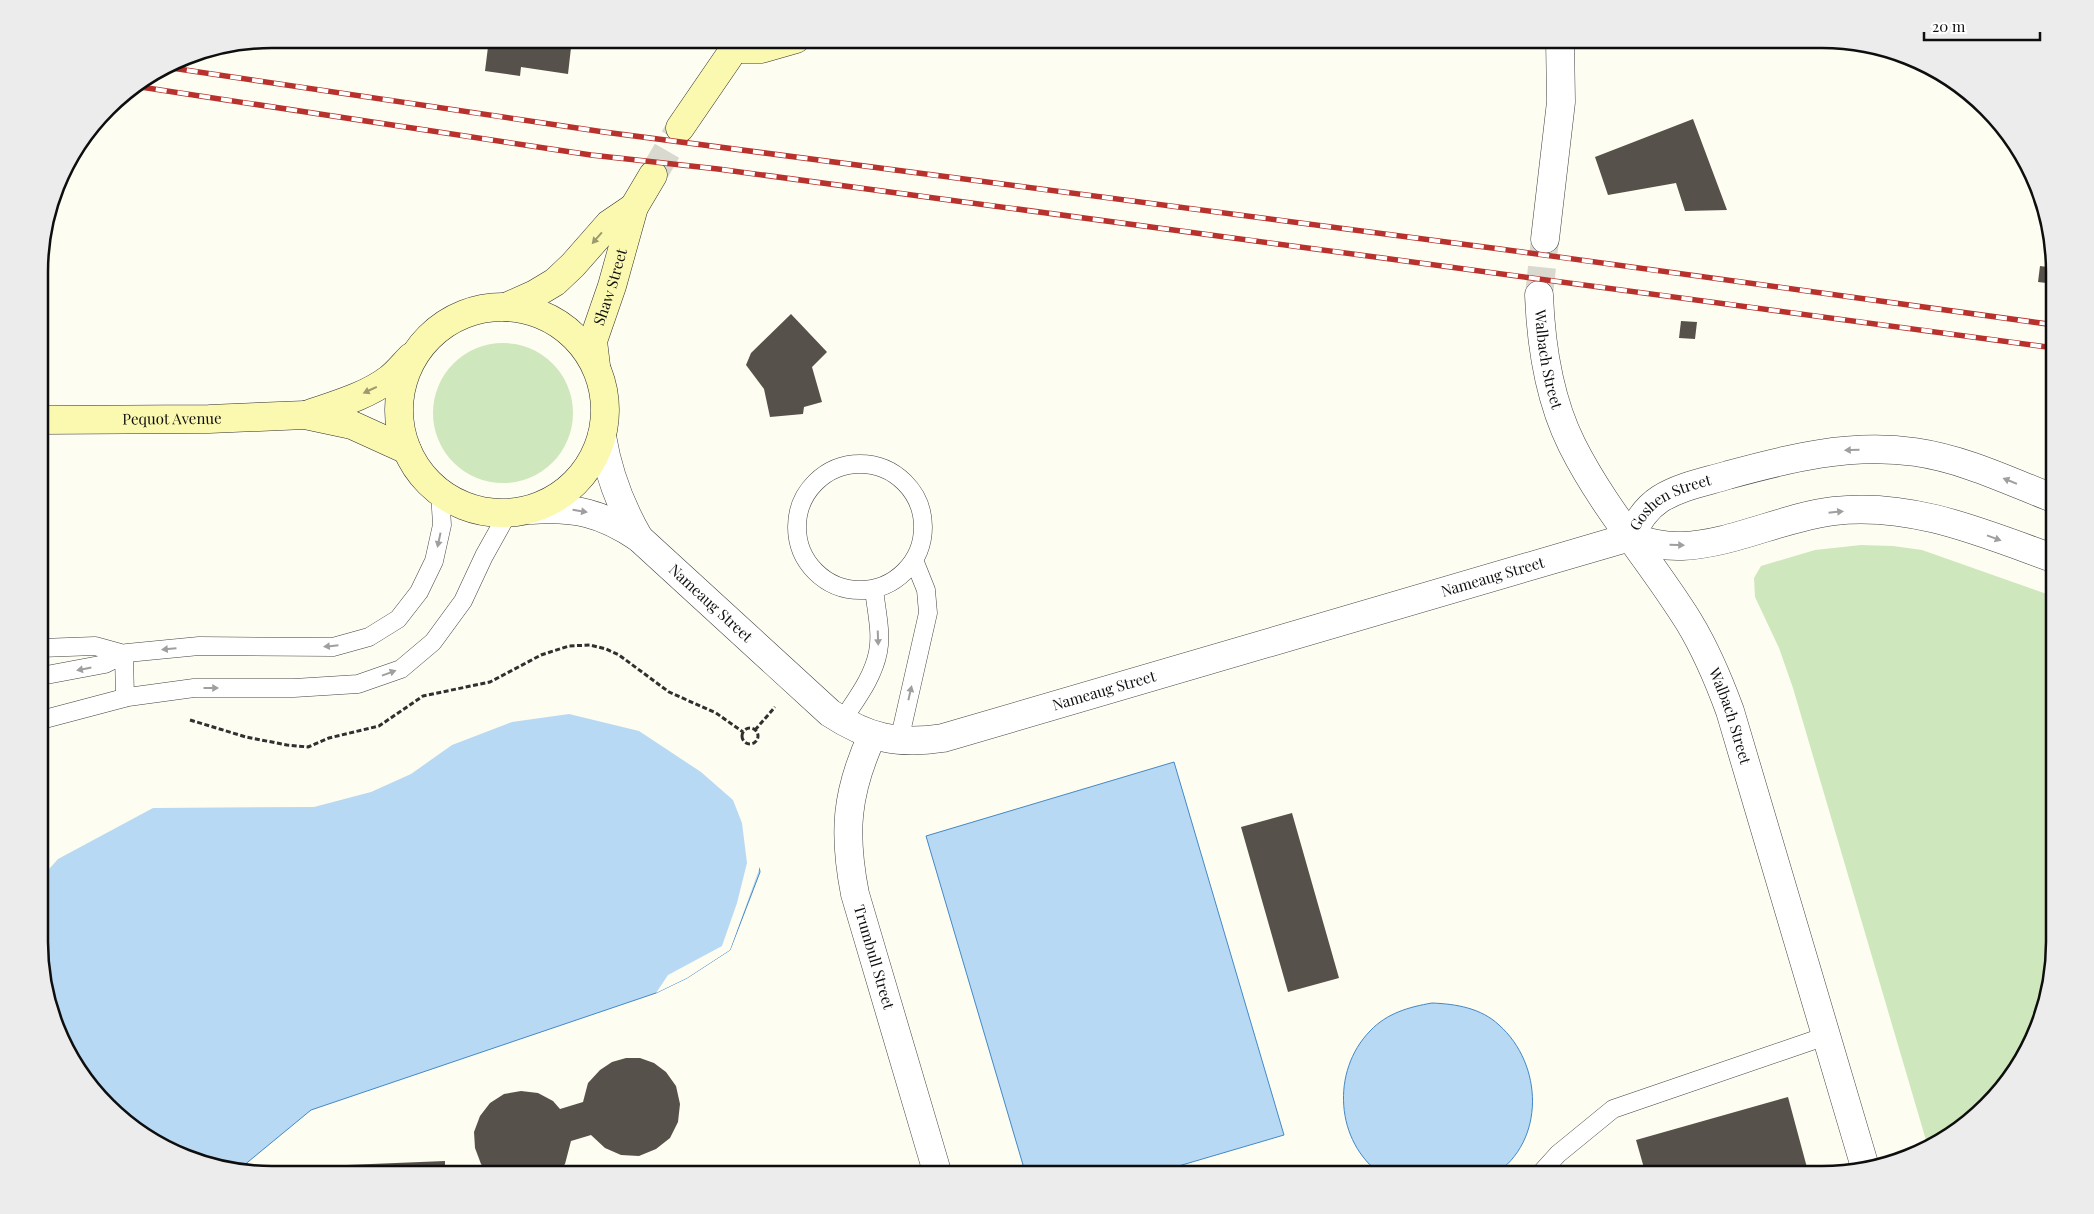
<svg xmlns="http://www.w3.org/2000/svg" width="2094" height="1214" viewBox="0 0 2094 1214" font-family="'Playfair Display',serif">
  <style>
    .green { fill: #cfe7bc }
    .water { fill: #b8d9f3; stroke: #4388c6 }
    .pier { fill: #fefdf1 }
    .building { fill: #57514b }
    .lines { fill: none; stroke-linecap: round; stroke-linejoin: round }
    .street-tunnel { stroke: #dad9cf; stroke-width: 28; stroke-dasharray: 28 14; stroke-linecap: butt }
    .secondary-tunnel { stroke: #dad9cf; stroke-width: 28; stroke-dasharray: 28 14; stroke-linecap: butt }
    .lane-casing { stroke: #414141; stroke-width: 19 }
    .street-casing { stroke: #414141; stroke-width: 29 }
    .secondary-casing { stroke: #303030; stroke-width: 29 }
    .path { stroke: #303030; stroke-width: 3; stroke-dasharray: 5 2.5; stroke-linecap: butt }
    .lane { stroke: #fff; stroke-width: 18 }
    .street { stroke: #fff; stroke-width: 28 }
    .secondary { stroke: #fbf8af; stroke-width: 28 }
    .rail-casing { stroke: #b8312d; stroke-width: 5.5 }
    .rail { stroke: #fff; stroke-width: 4; stroke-dasharray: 11; stroke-linecap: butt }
    .oneway { fill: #9c9a6f }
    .oneway2 { fill: #9f9f9f }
    .labels { text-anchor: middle; stroke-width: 5; stroke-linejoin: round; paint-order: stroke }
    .street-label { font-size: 15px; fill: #0e0e0e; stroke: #fff }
    .rim { fill: none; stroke: #0e0e0e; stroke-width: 2.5 }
  </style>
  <rect width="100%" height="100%" fill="#fefdf1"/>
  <path class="green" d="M433 413a70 70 0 1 1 140 0a70 70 0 1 1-140 0Z
    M1861 545 1893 546 1922 550 2055 597V958L2024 1059 1987 1107 1939 1144 1928 1147 1793 688 1779 648 1755 597 1754 578 1761 566 1815 550Z"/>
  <path class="water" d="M550 706 679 739 749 805 760 872 730 950 687 978 656 993 311 1110 237 1171 211 1167 155 1144 78 1072 41 973V862L164 793 296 795 387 780 455 736Z
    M1174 762 1284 1135 1148 1175H1026L926 836Z
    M1432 1003C1456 1004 1481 1008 1499 1025 1543 1064 1546 1141 1494 1175H1382C1335 1142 1331 1071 1370 1031 1387 1013 1409 1007 1432 1003Z"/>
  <path class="pier" d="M550 704 602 706 680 737 751 804 761 864 730 950 687 978 656 993 668 975 722 946 737 903 747 863 742 823 733 800 701 772 639 731 569 714 512 722 452 745 411 774 371 792 314 807 153 808 58 859 41 878V859L68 838 163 791 295 793 386 778 454 734 499 718Z"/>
  <path class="building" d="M489 39H572L568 74 521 67 520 76 485 71Z
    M577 39H619L618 45Z
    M1693 119 1727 210 1685 211 1676 183 1608 195 1595 157Z
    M2040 266 2055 268V284L2038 282Z
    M791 314 827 352 812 367 822 402 804 407 803 414 770 417 764 389 746 365 751 353Z
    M1681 321 1697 322 1695 339 1679 338Z
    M1292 813 1339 978 1288 992 1241 827Z
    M626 1058H640L654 1063 666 1072 676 1086 680 1104 678 1122 670 1138 656 1149 639 1156 621 1155 605 1148 591 1135 571 1141 565 1164 555 1175H490L481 1164 475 1148 474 1132 480 1116 490 1103 504 1094 521 1091 538 1093 553 1101 560 1109 583 1102 588 1083 600 1070 612 1062Z
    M1788 1097 1809 1175H1646L1636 1140Z
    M445 1161V1175H322V1166Z"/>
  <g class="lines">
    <path class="street-tunnel" d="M1539 295 1545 239"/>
    <path class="secondary-tunnel" d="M653 175 680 128"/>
    <defs>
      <path id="lane" d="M797 527a63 63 0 1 1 126 0a63 63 0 1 1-126 0Z
        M41 648 95 646 124 654
        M124 654 125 698
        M41 676 105 664 127 653 199 646 333 647 369 637 398 619 419 592 434 561 442 525 440 492
        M41 720 128 697 194 688H294L358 684 401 669 433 642 463 601 484 556 508 513
        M842 721C856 699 873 678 878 652 882 633 876 609 874 589
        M899 741 928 613 926 590 914 560
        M1539 1175 1558 1154 1613 1109 1826 1036"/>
      <g id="street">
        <path d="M1545 239 1561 102 1560 39"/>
        <path id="s1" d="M1539 295C1541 346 1549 399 1572 445 1604 509 1652 562 1689 622 1706 650 1719 681 1730 711L1865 1167"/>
        <path d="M602 436C608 473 620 505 639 538"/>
        <path id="s2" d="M531 510C575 507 602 513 639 538L830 713C868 738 898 745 943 738L1630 537"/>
        <path id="s3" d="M1630 537C1637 522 1646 508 1660 499 1681 486 1705 482 1728 475 1790 458 1850 443 1915 452 1964 459 2009 481 2055 499"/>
        <path d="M1630 537C1647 542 1664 547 1682 546 1733 544 1783 517 1834 511 1912 502 1983 533 2055 559"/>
        <path id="s4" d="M872 736C846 793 843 833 855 894L938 1175"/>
      </g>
      <g id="secondary">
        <path d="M734 49H761L796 39"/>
        <path d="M680 128 741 39"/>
        <path d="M506 307 535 294 555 282 573 265 609 224 634 207"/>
        <circle cx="502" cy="410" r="103"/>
        <path id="s5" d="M596 366 593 341 612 286 634 207 653 175"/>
        <path d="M306 415C334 405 365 397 389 379 397 373 404 364 411 357"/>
        <path id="s6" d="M41 420 209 419 305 415 352 425 407 450"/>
      </g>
    </defs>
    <use href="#lane" class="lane-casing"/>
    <use href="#street" class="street-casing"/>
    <use href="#secondary" class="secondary-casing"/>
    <path class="path" d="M190 720 246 737 287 745 308 747 329 738 379 726 423 696 490 682 541 655 569 646 590 645 606 649 619 655 669 692 716 713 743 732
      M742 736a8 8 0 1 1 16 0a8 8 0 1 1-16 0Z
      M755 730 775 707"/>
    <use href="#lane" class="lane"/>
    <use href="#street" class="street"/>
    <use href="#secondary" class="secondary"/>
    <defs>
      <path id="rail" d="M165 67 604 132 1500 249 2055 325
        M134 86 591 155 718 169 2055 348"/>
    </defs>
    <use href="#rail" class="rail-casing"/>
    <use href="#rail" class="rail"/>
  </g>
  <defs><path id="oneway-solid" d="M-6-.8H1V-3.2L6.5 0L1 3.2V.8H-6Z" transform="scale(1.25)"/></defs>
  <g class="oneway">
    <use href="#oneway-solid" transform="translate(597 238) rotate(131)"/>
    <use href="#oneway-solid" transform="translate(370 390) rotate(155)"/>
  </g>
  <g class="oneway2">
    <use href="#oneway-solid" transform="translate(1852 450) rotate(178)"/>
    <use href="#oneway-solid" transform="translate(2010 481) rotate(-158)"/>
    <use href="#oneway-solid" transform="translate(580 511) rotate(9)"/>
    <use href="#oneway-solid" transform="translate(1836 512) rotate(-6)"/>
    <use href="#oneway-solid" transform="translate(1994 538) rotate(20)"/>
    <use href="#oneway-solid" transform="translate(439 540) rotate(102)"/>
    <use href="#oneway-solid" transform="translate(1677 545) rotate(1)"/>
    <use href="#oneway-solid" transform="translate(878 638) rotate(88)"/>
    <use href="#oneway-solid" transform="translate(331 646) rotate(174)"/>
    <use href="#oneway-solid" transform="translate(169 649) rotate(175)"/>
    <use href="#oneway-solid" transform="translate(84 669) rotate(169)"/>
    <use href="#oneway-solid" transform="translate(389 673) rotate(-20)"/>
    <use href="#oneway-solid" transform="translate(211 688)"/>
    <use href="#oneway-solid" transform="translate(910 693) rotate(-77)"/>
  </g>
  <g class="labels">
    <g class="street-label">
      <text dy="5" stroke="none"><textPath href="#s5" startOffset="82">Shaw Street</textPath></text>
      <text dy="5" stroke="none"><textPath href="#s1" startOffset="65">Walbach Street</textPath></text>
      <text dy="5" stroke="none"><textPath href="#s6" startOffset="131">Pequot Avenue</textPath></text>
      <text dy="5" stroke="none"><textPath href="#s3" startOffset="56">Goshen Street</textPath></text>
      <text dy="5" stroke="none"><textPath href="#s2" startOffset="1065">Nameaug Street</textPath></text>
      <text dy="5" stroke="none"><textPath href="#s2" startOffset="211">Nameaug Street</textPath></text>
      <text dy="5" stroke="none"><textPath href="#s2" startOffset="660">Nameaug Street</textPath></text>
      <text dy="5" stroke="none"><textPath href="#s1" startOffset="470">Walbach Street</textPath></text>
      <text dy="5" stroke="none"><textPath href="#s4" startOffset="228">Trumbull Street</textPath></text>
    </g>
  </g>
  <path d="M0 0H2094V1214H0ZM272 48H1822A224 224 0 0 1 2046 272V942A224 224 0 0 1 1822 1166H272A224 224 0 0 1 48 942V272A224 224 0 0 1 272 48Z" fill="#ececec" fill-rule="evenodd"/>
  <path class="rim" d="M272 48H1822A224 224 0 0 1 2046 272V942A224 224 0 0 1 1822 1166H272A224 224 0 0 1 48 942V272A224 224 0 0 1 272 48Z"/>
  <path d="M1924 32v8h116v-8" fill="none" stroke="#0e0e0e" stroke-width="2.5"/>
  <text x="1932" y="32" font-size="15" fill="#0e0e0e" stroke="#ffffff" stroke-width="4" paint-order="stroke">20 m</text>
</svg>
